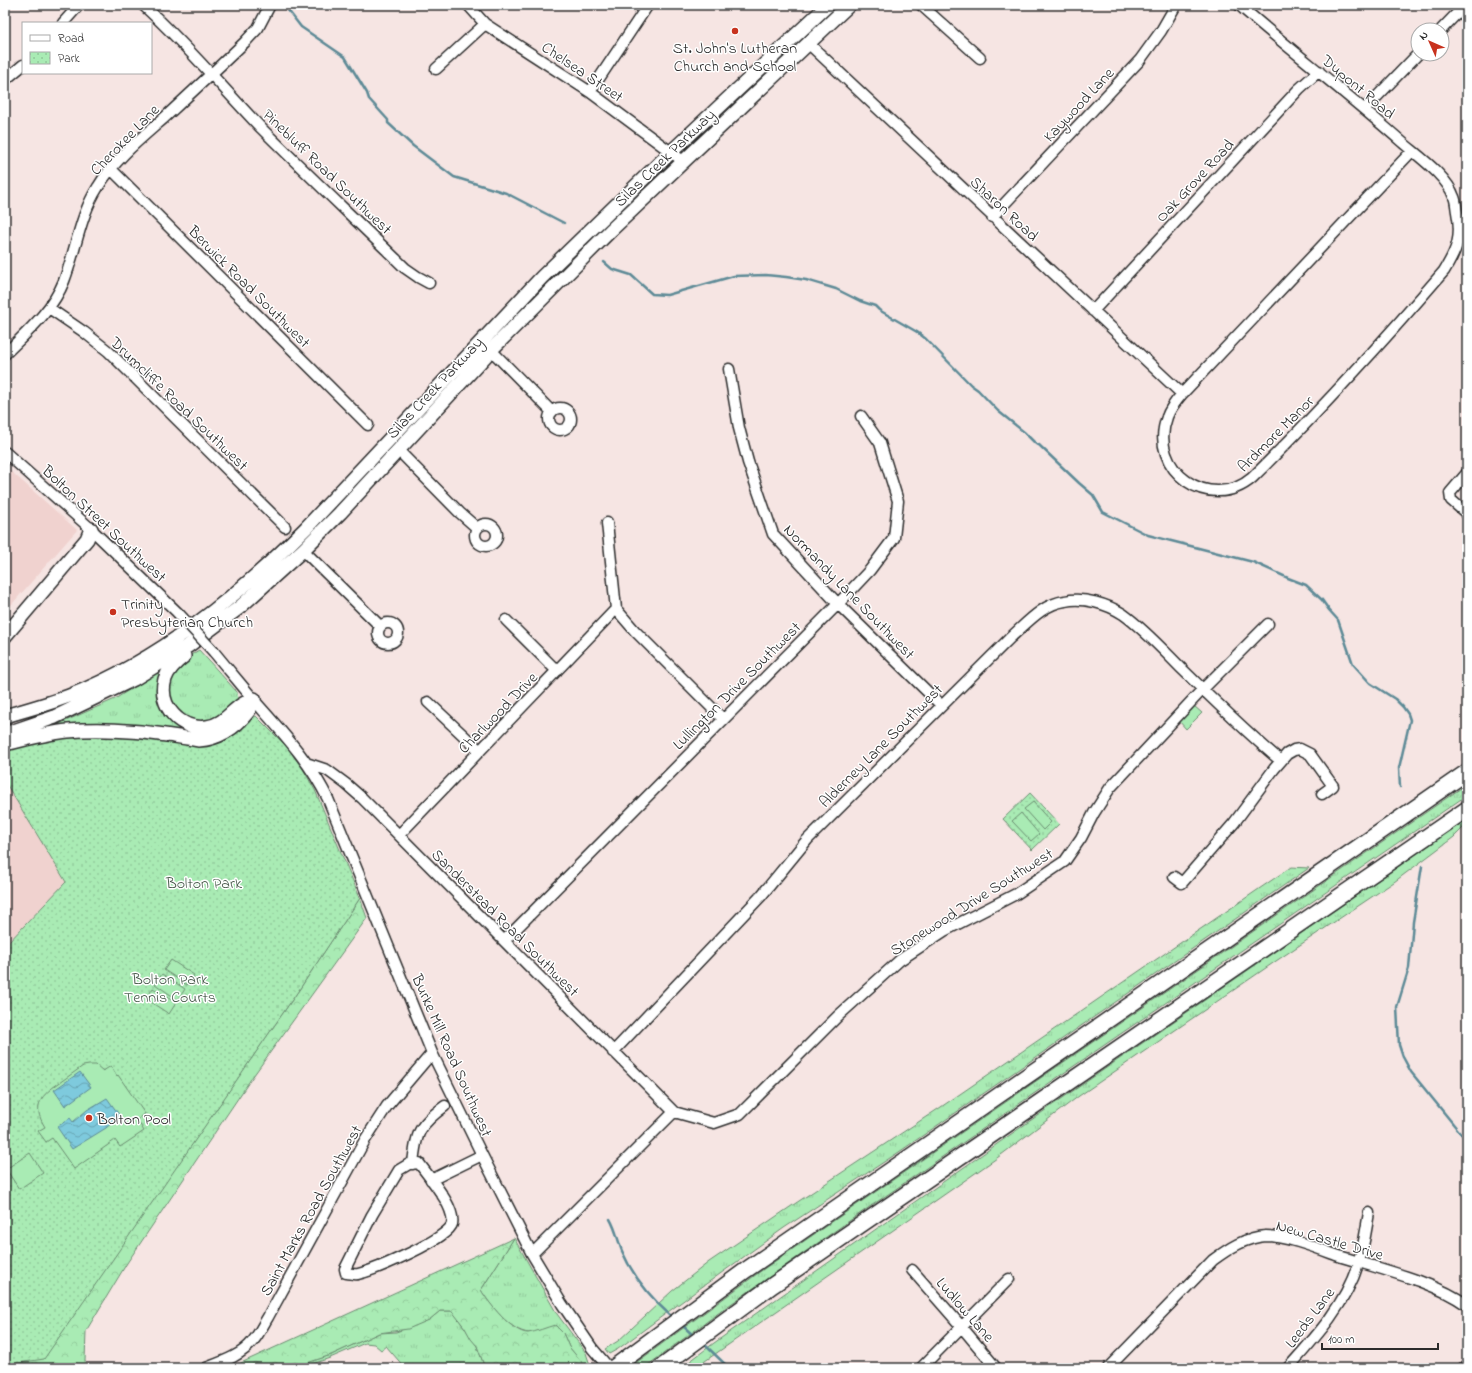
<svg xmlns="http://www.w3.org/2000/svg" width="1472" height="1373" viewBox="0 0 1472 1373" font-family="'Indie Flower',sans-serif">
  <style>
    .built { fill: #f0d2cf }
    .grass { fill: url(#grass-tufts); stroke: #6a8b70 }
    .forest { fill: url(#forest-crowns); stroke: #6a8b70 }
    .park { fill: url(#park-dots); stroke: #6a8b70 }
    .garden { fill: #a9ebb4; stroke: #6a8b70 }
    .water { fill: url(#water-waves); stroke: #5d8a96 }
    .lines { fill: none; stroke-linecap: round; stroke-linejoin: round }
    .stream { stroke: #5d8a96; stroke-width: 2.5 }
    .minor-casing { stroke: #2b2b2b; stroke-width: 13 }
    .major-casing { stroke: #2b2b2b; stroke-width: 16 }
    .highway-casing { stroke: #2b2b2b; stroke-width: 18 }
    .minor { stroke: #fff; stroke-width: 10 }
    .major { stroke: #fff; stroke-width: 13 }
    .highway { stroke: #fff; stroke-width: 15 }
    .minor-bridge-casing { stroke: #2b2b2b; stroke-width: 13; stroke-linecap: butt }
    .minor-bridge { stroke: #fff; stroke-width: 10 }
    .poi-dot { fill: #c8321e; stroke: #fff; stroke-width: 1.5 }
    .labels { text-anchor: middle; stroke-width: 3; stroke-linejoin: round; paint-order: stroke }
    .poi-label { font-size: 16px; fill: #2b2b2b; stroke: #fff; text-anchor: start }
    .street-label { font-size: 16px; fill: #2b2b2b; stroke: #fff }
    .park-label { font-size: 16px; fill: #4a5b4d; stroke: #fff }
  </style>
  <defs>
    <pattern id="grass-tufts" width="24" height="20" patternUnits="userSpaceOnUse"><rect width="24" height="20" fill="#a9ebb4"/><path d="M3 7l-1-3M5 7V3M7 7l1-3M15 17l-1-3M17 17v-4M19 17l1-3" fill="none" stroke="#92ca9b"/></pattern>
    <pattern id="forest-crowns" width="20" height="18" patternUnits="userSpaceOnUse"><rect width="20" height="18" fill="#a9ebb4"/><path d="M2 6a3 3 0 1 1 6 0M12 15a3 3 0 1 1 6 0" fill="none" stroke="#92ca9b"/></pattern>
    <pattern id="park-dots" width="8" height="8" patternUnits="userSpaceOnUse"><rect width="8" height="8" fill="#a9ebb4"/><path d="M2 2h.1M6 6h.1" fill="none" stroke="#92ca9b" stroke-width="1.8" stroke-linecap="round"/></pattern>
    <pattern id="water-waves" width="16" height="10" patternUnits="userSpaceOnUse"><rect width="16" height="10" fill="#7ecadd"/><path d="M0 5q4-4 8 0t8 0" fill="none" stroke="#67a4b3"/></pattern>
  </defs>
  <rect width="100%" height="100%" fill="#f6e5e3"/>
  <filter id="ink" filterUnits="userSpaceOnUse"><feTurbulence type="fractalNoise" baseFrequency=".025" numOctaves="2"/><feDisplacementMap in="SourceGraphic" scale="8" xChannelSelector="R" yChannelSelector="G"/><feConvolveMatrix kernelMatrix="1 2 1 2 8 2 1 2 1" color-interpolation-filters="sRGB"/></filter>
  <g filter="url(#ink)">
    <path class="built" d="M5 466 77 530 5 612Z
      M5 782 66 882 5 946Z"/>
    <path class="grass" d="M199 650 237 692 238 700 221 718 198 723 178 714 168 694 172 671 184 659Z
      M171 663 160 694 194 736 52 727 115 699Z
      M1467 784V795L842 1226 728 1306 644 1368H629L765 1268Z
      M1467 819V824L1454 837 1394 882 1279 959 1079 1096 997 1158 695 1368H681L714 1343 1054 1104Z
      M1291 867 1309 868 899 1152 784 1228 699 1289 618 1349 609 1354 605 1349 618 1341 672 1291 709 1262 796 1203 941 1107Z
      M514 1238 557 1314 586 1353 591 1368H579L584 1366 569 1347 563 1333C552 1333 540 1334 529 1333 510 1331 490 1305 481 1290Z
      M440 1311H452L456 1315 477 1346 485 1368H405L386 1346 381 1350 374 1344 365 1343 330 1358 300 1368H292L331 1355 379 1333 396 1332 429 1320Z"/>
    <path class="forest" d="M360 898 367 918 251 1079 127 1263 86 1331 85 1361 87 1368H5V1182L183 1157 301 987Z
      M514 1238 481 1290C488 1302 512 1333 528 1333 536 1332 547 1327 555 1325L563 1333 569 1347 585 1366 579 1368H485L477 1346 471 1339 465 1328 452 1311H440L429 1320 408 1329 379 1333 331 1355 292 1368H230Z"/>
    <path class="park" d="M256 716 287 747 303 769 315 790 360 898 301 987 44 1359 5 1365V946L66 882 5 782V748L60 737 85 736 139 737 171 742Z
      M1030 793 1059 824 1032 850 1003 819Z"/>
    <path class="garden" d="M1194 706 1202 713 1186 729 1179 721Z
      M1033 802 1051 822 1043 830 1024 809Z
      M1021 813 1039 834 1031 841 1012 821Z
      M171 960 194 975 187 985 164 970Z
      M162 974 185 989 178 1000 155 984Z
      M153 988 176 1003 169 1014 146 999Z
      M89 1065H96L103 1071 111 1066 117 1076 118 1075 145 1114 137 1120 144 1131 120 1147 115 1140 74 1169 52 1138 46 1142 38 1131 45 1127C31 1105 42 1095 59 1083 67 1077 75 1072 83 1066Z
      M30 1153 43 1173 19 1189 6 1169Z"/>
    <path class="water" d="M80 1072 91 1087 65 1106 54 1090Z
      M107 1098 120 1116 106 1128 72 1149 57 1127 70 1118 73 1122 87 1110Z"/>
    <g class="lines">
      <path class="stream" d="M284 5 301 27 345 57 367 93 369 99 388 120V123L413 146 454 177 506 193 564 223
        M604 262 612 269 631 275 652 294 667 295 734 276 766 275 786 277 806 280 836 289 860 301 875 306 879 310 917 332 926 339 971 385 978 390 998 411 1024 432 1036 444 1039 445 1079 483 1093 495 1103 512 1148 535 1253 562 1288 578 1306 585 1322 600 1329 610 1338 620 1353 664 1370 683 1395 699 1403 707 1408 714 1410 720 1399 768 1400 787
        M1422 866 1413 922 1409 968 1397 1007 1399 1045 1403 1057 1411 1072 1467 1141
        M610 1219C616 1229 618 1241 622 1251 633 1277 653 1300 673 1318
        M680 1324 683 1326 694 1336
        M703 1343 729 1368"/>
      <defs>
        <path id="minor" d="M143 5C185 43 222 87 261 128 308 175 357 221 405 268L418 277 429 283
          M468 5 485 24 590 92 683 161
          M921 5 980 58
          M1239 5C1293 52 1349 95 1402 142 1418 156 1447 176 1454 197 1456 201 1456 207 1457 212 1462 237 1457 250 1444 271 1382 343 1319 412 1252 478 1210 514 1147 470 1167 417 1170 408 1176 401 1182 394L1412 151
          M63 23 79 5
          M1441 30 1465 5
          M808 43 1182 394
          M436 69 485 24
          M5 80 23 65
          M590 92 648 5
          M1365 109 1418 54
          M111 169 368 425
          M992 217 1140 60 1161 31 1176 5
          M49 308 84 332 108 351 285 527
          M1093 311 1299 89 1319 71
          M491 350 552 412
          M5 354C27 332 52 311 64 281 76 250 80 215 98 187 114 160 140 139 163 119 191 93 218 68 245 42L258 28 270 5
          M729 369 739 428 748 462 773 534 838 604 941 705
          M549 419a11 11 0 1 1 22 0a11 11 0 1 1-22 0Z
          M398 450 460 513 477 528
          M5 452 91 529 178 613
          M1467 473 1450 493 1451 500 1467 514
          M607 523 616 609 635 631 723 719
          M475 535a11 11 0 1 1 22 0a11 11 0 1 1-22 0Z
          M303 550 380 626
          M506 620 557 671
          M378 633a10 10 0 1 1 20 0a10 10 0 1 1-20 0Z
          M214 652C227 668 240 683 253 699 281 731 309 760 328 799L432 1053 482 1155 532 1254 562 1304 592 1348 609 1368
          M428 702 480 751
          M309 764 327 770 346 784 362 798 674 1112
          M399 835 616 609
          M1174 877 1182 883 1234 823 1274 769 1287 754 1294 750 1300 749 1310 754 1333 786 1322 794
          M504 941 838 604 870 570 894 538 898 501 880 443 861 416
          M613 1052 761 896 807 840 1011 637C1027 623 1043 604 1065 601 1084 597 1107 604 1123 614 1144 629 1163 650 1181 668 1214 700 1246 732 1281 761
          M419 1163C428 1176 456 1207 452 1224 448 1239 375 1270 358 1274 355 1275 350 1273 346 1273L345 1269 372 1215 399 1170 409 1164Z
          M413 1164C416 1132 419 1125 445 1106
          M431 1180 482 1155
          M532 1254 674 1112 714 1123 740 1114 838 1016 900 960 944 931 1016 894 1065 861 1081 838 1094 813 1110 788 1203 689 1268 624
          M912 1270 961 1326 996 1368
          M206 1368C222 1362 241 1356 253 1341 259 1334 263 1325 268 1317L365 1140 387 1106 432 1053
          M921 1368 1009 1279
          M1108 1368 1213 1260C1228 1249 1246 1237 1266 1236 1286 1236 1317 1248 1336 1255 1376 1268 1434 1281 1467 1305
          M1288 1368C1316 1337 1347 1303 1359 1261 1364 1246 1366 1229 1369 1213
          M1463 1368 1467 1364"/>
        <path id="major" d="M5 636 87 539 91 529
          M184 656C176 662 168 669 165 679 157 706 181 731 207 727 222 725 229 714 240 706 244 703 249 701 254 699
          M5 716C26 710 48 704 69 696 160 660 237 597 306 528L542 277 671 152 828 5
          M5 734 55 717 134 679 188 646 240 607 303 550 340 513 491 350 610 231 849 5
          M5 744C26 739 47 733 68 731 112 727 156 733 199 740 218 739 235 728 247 713 250 710 252 704 254 699"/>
        <path id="highway" d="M613 1368 746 1270 1467 772
          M660 1368 773 1285 1467 809"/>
      </defs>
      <use href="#minor" class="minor-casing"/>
      <use href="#major" class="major-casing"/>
      <use href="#highway" class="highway-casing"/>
      <use href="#minor" class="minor"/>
      <use href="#major" class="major"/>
      <use href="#highway" class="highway"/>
      <defs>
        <path id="minor-bridge" d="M178 613 214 652"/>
      </defs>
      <use href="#minor-bridge" class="minor-bridge-casing"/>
      <use href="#minor-bridge" class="minor-bridge"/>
    </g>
  </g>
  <g class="poi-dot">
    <circle cx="735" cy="31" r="4"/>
    <circle cx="113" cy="612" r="4"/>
    <circle cx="89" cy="1118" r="4"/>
  </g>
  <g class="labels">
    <g class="poi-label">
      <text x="735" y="53" text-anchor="middle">St. John's Lutheran<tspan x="735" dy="18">Church and School</tspan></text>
      <text x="121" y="609">Trinity<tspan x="121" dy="18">Presbyterian Church</tspan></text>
      <text x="97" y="1124">Bolton Pool</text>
    </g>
    <g class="street-label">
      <text transform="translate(583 71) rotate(34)" y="6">Chelsea Street</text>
      <text transform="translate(1359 86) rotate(40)" y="6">Dupont Road</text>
      <text transform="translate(1078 104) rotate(-47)" y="6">Kaywood Lane</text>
      <text transform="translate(124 139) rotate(-46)" y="6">Cherokee Lane</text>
      <text transform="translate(664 157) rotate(-44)" y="6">Silas Creek Parkway</text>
      <text transform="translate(328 171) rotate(44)" y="6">Pinebluff Road Southwest</text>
      <text transform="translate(1194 180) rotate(-47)" y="6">Oak Grove Road</text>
      <text transform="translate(1005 208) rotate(43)" y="6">Sharon Road</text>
      <text transform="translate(250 286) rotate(45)" y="6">Berwick Road Southwest</text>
      <text transform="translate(434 387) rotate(-47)" y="6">Silas Creek Parkway</text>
      <text transform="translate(180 403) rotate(44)" y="6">Drumcliffe Road Southwest</text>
      <text transform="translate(1275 433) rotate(-45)" y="6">Ardmore Manor</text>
      <text transform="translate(105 523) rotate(43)" y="6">Bolton Street Southwest</text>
      <text transform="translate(850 591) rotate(46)" y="6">Normandy Lane Southwest</text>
      <text transform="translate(736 685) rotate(-45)" y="6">Lullington Drive Southwest</text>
      <text transform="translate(497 712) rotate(-46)" y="6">Charlwood Drive</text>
      <text transform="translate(880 745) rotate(-45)" y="6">Alderney Lane Southwest</text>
      <text transform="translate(971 901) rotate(-32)" y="6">Stonewood Drive Southwest</text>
      <text transform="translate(506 922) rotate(45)" y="6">Sanderstead Road Southwest</text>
      <text transform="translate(453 1055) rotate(66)" y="6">Burke Mill Road Southwest</text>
      <text transform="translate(310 1210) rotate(-61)" y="6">Saint Marks Road Southwest</text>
      <text transform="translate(1330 1239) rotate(16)" y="6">New Castle Drive</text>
      <text transform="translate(966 1309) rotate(49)" y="6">Ludlow Lane</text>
      <text transform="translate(1309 1317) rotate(-53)" y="6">Leeds Lane</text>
    </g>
    <g class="park-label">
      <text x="204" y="888">Bolton Park</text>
      <text x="170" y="984">Bolton Park<tspan x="170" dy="18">Tennis Courts</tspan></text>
    </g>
  </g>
  <rect width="1472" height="1373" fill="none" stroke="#fff" stroke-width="20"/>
  <rect x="10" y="10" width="1452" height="1353" fill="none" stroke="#2b2b2b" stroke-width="1.5" filter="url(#ink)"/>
  <rect x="22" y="22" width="130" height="52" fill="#ffffff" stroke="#aaaaaa"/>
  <rect x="30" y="35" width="20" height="6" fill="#ffffff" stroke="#aaaaaa"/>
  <text x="58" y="42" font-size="12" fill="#2b2b2b">Road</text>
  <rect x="30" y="52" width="20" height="12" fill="url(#park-dots)" stroke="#aaaaaa"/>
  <text x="58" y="62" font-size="12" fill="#2b2b2b">Park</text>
  <g transform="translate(1430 42) rotate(315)"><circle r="19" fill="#ffffff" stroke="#aaaaaa"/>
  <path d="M0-3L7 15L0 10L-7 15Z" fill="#c8321e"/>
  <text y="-6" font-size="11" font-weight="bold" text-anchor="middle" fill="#2b2b2b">N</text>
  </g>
  <path d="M1322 1343v6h116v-6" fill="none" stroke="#2b2b2b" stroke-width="2"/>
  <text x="1328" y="1343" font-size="12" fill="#2b2b2b" stroke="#ffffff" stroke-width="3" paint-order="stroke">100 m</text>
</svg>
